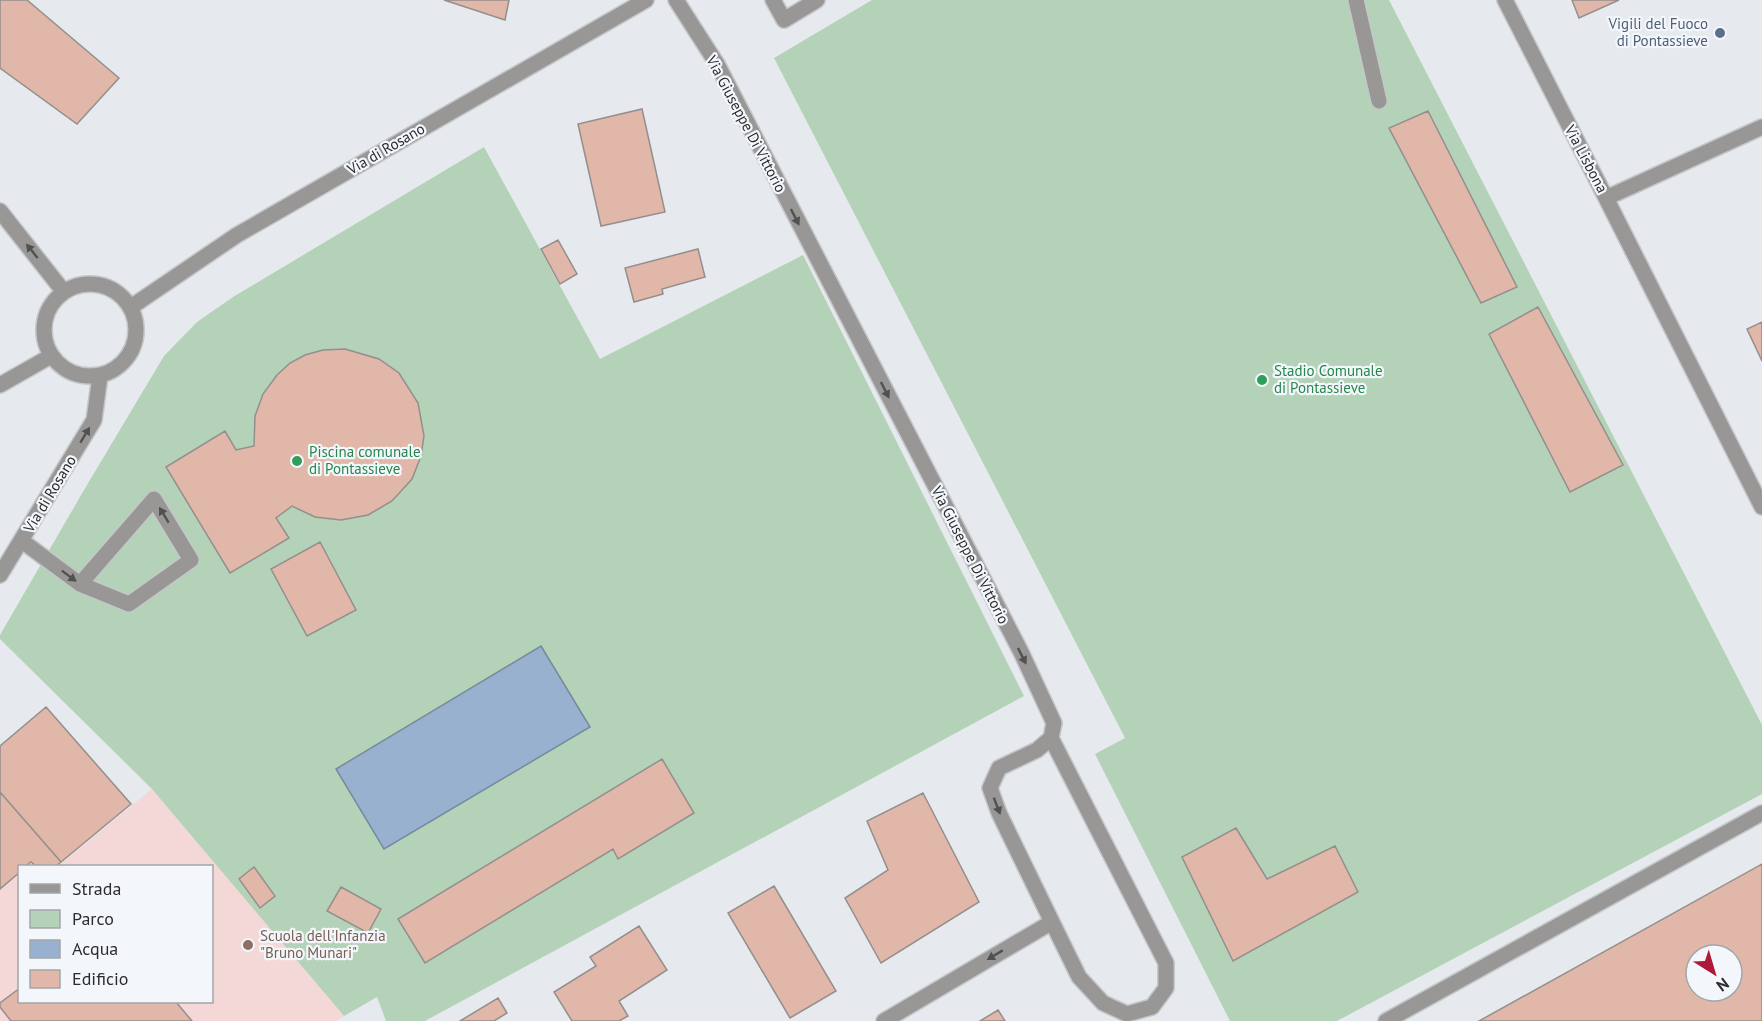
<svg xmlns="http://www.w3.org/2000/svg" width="1762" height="1021" viewBox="0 0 1762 1021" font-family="'PT Sans',sans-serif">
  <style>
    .education { fill: #f3d8d7 }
    .green { fill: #b4d2b8 }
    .water { fill: #98b1cf; stroke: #77899e; stroke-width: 1.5 }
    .building { fill: #e0b7a9; stroke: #948f8d; stroke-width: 1.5; fill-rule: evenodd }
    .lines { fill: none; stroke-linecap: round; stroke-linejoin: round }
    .minor-casing { stroke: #c4c7ca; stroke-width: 18 }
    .minor { stroke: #989795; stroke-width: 15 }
    .oneway { fill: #515151 }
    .service-dot { fill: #5c6f8a; stroke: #f3f7fb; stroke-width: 2 }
    .leisure-dot { fill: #2e9e5b; stroke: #f3f7fb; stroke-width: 2 }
    .education-dot { fill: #8d6e63; stroke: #f3f7fb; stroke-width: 2 }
    .labels { text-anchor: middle; stroke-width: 4.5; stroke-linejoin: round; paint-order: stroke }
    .service-label { font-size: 15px; fill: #4e5e75; stroke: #f3f7fb; text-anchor: end }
    .street-label { font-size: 15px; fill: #2b2c2d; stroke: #f3f7fb }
    .leisure-label { font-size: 15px; fill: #27864d; stroke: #f3f7fb; text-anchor: start }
    .education-label { font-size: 15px; fill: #785e54; stroke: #f3f7fb; text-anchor: start }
  </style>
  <rect width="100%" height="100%" fill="#e6e9ed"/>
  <path class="education" d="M152 789 344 1016 336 1021H0V889L19 872 20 1002H212V866H58Z"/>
  <path class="green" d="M872 0H1389L1762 725V794L1337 1021H1230L1095 754 1125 738 774 58Z
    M484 147 600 359 803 255 1024 696 425 1021H386L377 997 344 1016 152 789 0 639V635L84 490 164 356 197 322 233 297Z"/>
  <path class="water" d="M541 646 590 727 384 849 336 769Z"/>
  <path class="building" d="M0 0H27L119 78 77 124 0 68Z
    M444 0H509L505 20Z
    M1572 0H1619L1579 18Z
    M642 109 665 212 601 226 578 124Z
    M1428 111 1517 287 1481 303 1389 128Z
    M558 240 577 274 560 284 541 249Z
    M698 249 705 277 662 289 663 294 634 302 625 268Z
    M1538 307 1623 465 1570 492 1489 334Z
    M1762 322V361L1747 329Z
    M345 349 379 359 399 373 418 403 424 436 421 456 412 479 392 501 368 515 341 520 315 517 292 506 276 518 289 538 230 573 166 467 225 431 236 450 254 446 255 416 263 394 277 375 290 363 305 355 323 350Z
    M320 542 356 610 307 636 271 569Z
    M46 707 131 804 61 862 0 792V746Z
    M662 759 694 813 618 859 613 849 425 963 398 919Z
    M0 792 61 862 56 866H36L31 862 26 866H20V872L0 889Z
    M923 793 979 902 881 963 845 898 888 870 867 821Z
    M1236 828 1267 879 1335 846 1358 892 1233 961 1182 857Z
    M1762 864V1021H1479ZM1696 955H1732V991H1696Z
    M254 867 275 896 260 908 239 879Z
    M774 886 836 991 790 1018 728 913Z
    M341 887 381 909 368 933 327 911Z
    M639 926 667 970 619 1001 628 1016 619 1021H572L554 992 596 966 590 957Z
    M20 988V1002H176L192 1021H11L0 1007V1003Z
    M498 998 507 1013 494 1021H460Z
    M998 1010 1005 1021H980Z"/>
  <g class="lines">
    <defs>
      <path id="minor" d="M676 0 717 64 1021 652 1054 723 1051 738 1037 750 999 768 990 788 999 813 1052 922 884 1021
        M773 0 784 20 817 0
        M1356 0 1379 101
        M1505 0 1606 198 1762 127
        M1606 198 1762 507
        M0 211 64 292
        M44 330a46 46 0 1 1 92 0a46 46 0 1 1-92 0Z
        M131 307 237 235 646 0
        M0 385 51 356
        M22 541 80 584 129 604 191 560 154 499 80 584
        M0 575 94 420 100 376
        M1051 738 1166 963V988L1152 1007 1127 1014 1103 1003 1079 977 1052 922
        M1386 1021 1762 813"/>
    </defs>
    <use href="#minor" class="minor-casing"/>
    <use href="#minor" class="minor"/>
  </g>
  <defs><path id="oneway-solid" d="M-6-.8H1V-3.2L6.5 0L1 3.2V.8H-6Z" transform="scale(1.5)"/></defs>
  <g class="oneway">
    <use href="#oneway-solid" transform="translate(795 217) rotate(63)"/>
    <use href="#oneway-solid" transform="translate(32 251) rotate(-129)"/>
    <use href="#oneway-solid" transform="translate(885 390) rotate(63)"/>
    <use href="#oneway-solid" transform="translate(85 435) rotate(-59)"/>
    <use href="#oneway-solid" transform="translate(164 515) rotate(-121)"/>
    <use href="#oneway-solid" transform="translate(69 576) rotate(37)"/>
    <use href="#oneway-solid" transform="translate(1022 656) rotate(63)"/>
    <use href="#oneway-solid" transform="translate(997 806) rotate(69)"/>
    <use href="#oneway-solid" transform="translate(995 955) rotate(149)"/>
  </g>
  <circle class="service-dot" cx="1720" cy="33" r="6"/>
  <g class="leisure-dot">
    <circle cx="1262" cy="380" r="6"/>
    <circle cx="297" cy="461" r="6"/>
  </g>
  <circle class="education-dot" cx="248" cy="945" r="6"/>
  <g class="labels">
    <g class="service-label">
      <text x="1708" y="29">Vigili del Fuoco<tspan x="1708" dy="17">di Pontassieve</tspan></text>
    </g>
    <g class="street-label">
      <text transform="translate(746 124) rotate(62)" y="5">Via Giuseppe Di Vittorio</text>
      <text transform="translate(386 149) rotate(-30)" y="5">Via di Rosano</text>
      <text transform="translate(1586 159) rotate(62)" y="5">Via Lisbona</text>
      <text transform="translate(50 494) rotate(-59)" y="5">Via di Rosano</text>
      <text transform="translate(970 555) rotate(63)" y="5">Via Giuseppe Di Vittorio</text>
    </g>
    <g class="leisure-label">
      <text x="1274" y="376">Stadio Comunale<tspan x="1274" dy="17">di Pontassieve</tspan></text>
      <text x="309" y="457">Piscina comunale<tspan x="309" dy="17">di Pontassieve</tspan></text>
    </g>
    <g class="education-label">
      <text x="260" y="941">Scuola dell'Infanzia<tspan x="260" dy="17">"Bruno Munari"</tspan></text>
    </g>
  </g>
  <rect x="18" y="865" width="195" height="138" fill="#f3f7fb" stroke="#a3a6a9" stroke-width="1.5"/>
  <rect x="30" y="884" width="30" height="9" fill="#989795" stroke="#a3a6a9" stroke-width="1.5"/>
  <text x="72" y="895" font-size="18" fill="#2b2c2d">Strada</text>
  <rect x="30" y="910" width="30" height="18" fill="#b4d2b8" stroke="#a3a6a9" stroke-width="1.5"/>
  <text x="72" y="925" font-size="18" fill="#2b2c2d">Parco</text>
  <rect x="30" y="940" width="30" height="18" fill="#98b1cf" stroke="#a3a6a9" stroke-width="1.5"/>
  <text x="72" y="955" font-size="18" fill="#2b2c2d">Acqua</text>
  <rect x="30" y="970" width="30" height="18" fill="#e0b7a9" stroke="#a3a6a9" stroke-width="1.5"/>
  <text x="72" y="985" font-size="18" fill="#2b2c2d">Edificio</text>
  <g transform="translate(1714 973) rotate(143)"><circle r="28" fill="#f3f7fb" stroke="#a3a6a9" stroke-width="1.5"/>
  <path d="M0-4.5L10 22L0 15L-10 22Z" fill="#ae1937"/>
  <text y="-9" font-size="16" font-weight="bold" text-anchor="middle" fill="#2b2c2d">N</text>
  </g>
</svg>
